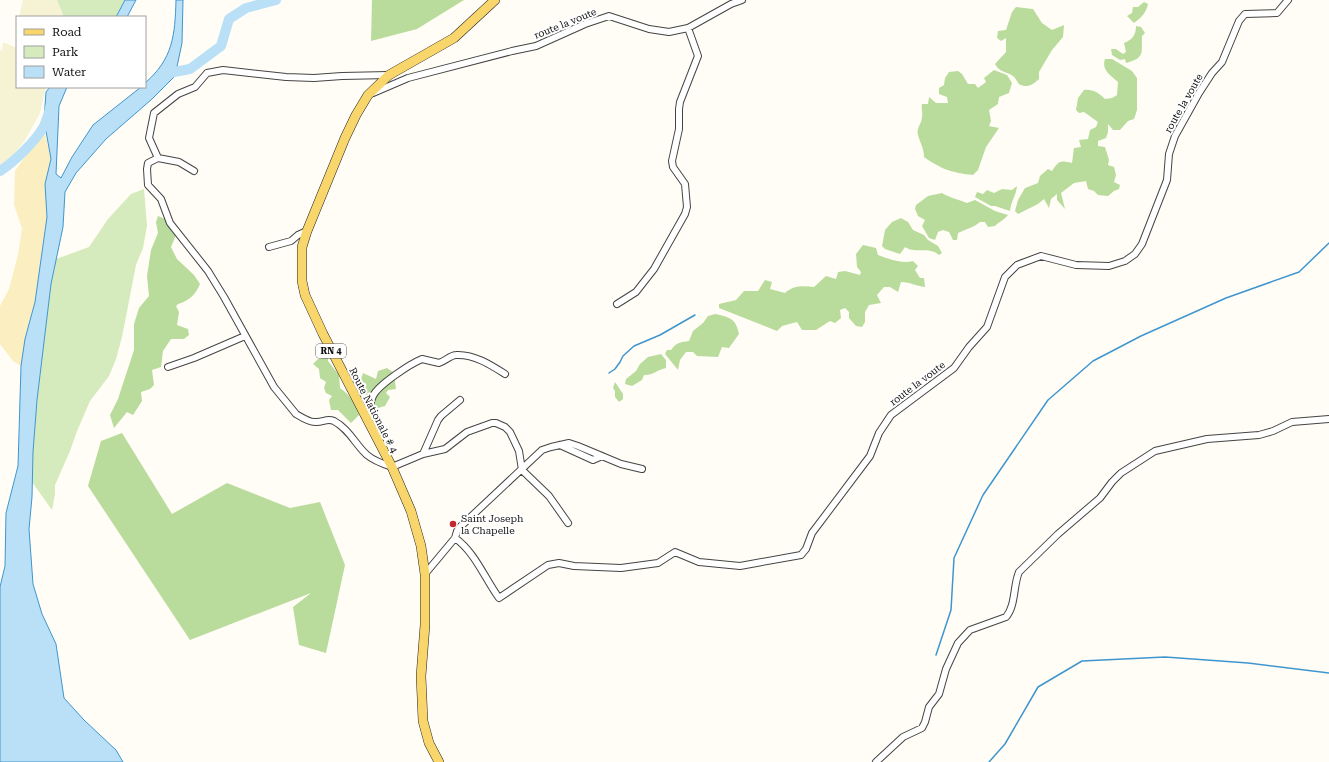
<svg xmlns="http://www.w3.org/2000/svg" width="1329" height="762" viewBox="0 0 1329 762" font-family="'Roboto Serif',serif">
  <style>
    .farmland { fill: #f6f3d4 }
    .green { fill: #d5ebbd }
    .forest { fill: #b9dc9c }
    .sand { fill: #fbeec1 }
    .water { fill: #b9e0f7; stroke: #3f96cf }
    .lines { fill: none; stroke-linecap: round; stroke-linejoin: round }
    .stream { stroke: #3f96cf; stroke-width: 1.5 }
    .river { stroke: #b9e0f7; stroke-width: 10 }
    .minor-casing { stroke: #444; stroke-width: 8 }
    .primary-casing { stroke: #222; stroke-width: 10 }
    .minor { stroke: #fff; stroke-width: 6 }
    .primary { stroke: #f9d66b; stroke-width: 9 }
    .poi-dot { fill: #c4262e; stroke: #fff; stroke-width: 1.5 }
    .labels { text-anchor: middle; stroke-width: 4; stroke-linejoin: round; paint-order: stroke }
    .shield { fill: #fff; stroke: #585858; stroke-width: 1 }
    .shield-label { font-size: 9px; font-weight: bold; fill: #111 }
    .street-label { font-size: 10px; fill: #111; stroke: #fff }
    .poi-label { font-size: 10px; fill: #111; stroke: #fff; text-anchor: start }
  </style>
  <rect width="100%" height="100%" fill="#fffdf5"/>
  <path class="farmland" d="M23 0H57L62 12V17H19Z
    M3 42 17 48V87H46L40 113 25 140 0 173V49L2 51Z"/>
  <path class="green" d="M57 0H125L116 17H63L62 12Z
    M144 189 147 226 143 248 136 265 122 337 116 359 109 376 90 401 77 431 70 451 55 485V494L52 510 32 482 33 452 37 400 51 284 56 259 89 247 108 219 131 194Z"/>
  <path class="forest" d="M372 0H464L417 29 371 41Z
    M1144 2 1148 4C1146 13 1141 18 1134 23L1127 16 1132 13 1133 7H1138Z
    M1016 7 1033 9 1042 23 1052 30 1064 25 1063 37 1052 50 1039 72V79C1034 84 1027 89 1019 84 1017 82 1016 78 1013 76 1006 71 1000 73 995 64L1006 52V38L1001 41 997 38 998 31 1006 30 1012 12Z
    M1136 26 1141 27 1145 33 1142 36C1141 52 1146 58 1126 63L1125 59 1120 60 1112 55 1111 49H1116L1123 54 1126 52 1124 43C1132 40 1136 35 1136 26Z
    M1105 59H1112L1132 71 1137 78V110L1134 119 1128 121 1120 130H1113L1108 124V132L1106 138 1098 141V146L1105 147 1109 160 1108 165 1114 167 1116 175 1114 182 1120 185 1119 189 1114 191 1108 196 1098 195 1094 191 1088 189 1086 181 1074 183 1061 193 1065 209 1057 200V194L1051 199 1049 208 1044 199 1038 204 1018 214 1015 211 1018 200 1025 188 1038 183 1040 176 1048 169 1052 171C1059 161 1059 160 1072 163L1074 148 1081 147 1079 140 1088 139 1090 130 1096 127 1098 122 1084 112 1079 113 1076 110 1078 98 1084 90C1093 89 1099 93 1105 99L1112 98 1117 95 1118 82C1111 76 1101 70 1105 59Z
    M994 70 1007 75 1012 83 1009 93 999 97 998 104 989 110 991 121 989 126 999 128 986 147 978 170 973 175C952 173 941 169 924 157 924 148 920 143 918 135 916 127 922 124 922 117 923 112 921 109 922 104H928L929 97 936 103H948L947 97 939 94V88L944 85 945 78 949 72 958 71 962 74 968 84H975L978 88 986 82 984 78Z
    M1017 186C1016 196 1011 201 1010 211L995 206H991L975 197 977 192 983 194 987 190 994 193 1002 189 1012 190Z
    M942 193C950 198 958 199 967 203L975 200 995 211 1008 215C1004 220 999 222 995 226L988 227 985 222H980C973 228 966 229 958 233L957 240H953L949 232 943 230 938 232 935 240 929 238 922 226 925 220 918 216 915 209 916 205 928 196Z
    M158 216 165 219 176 235 171 247 177 259 194 275 200 284C196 294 189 301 178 304L176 306 179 312 177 325 188 329 189 335 184 339H171L163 351 161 367 152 370 154 385 150 389 141 392 142 401 133 415 127 412 114 428 110 415 118 399 134 350V324L139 308 149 296 147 276 151 250 158 233 156 222Z
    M901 218 908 222 913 230 924 235 928 240 938 246 942 253 939 255C929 246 915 254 905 247L900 254 885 249 882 246 885 230 892 222Z
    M863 245 876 248 878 255C889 259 902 264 913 261L918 266 915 270 920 278H924L925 287C916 286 910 282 901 282L898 292 890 287H884L877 295 881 303 869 305 865 312V322L862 327 856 326 849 318V312L845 308 840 310 841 318 835 323 830 321 816 330H802L797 322 782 326 777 331 719 308V304L736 300 744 291H758L765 280 772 282 770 289 785 293C794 285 803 286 814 287L826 276 836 279 838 272 845 271 860 275 861 272 857 267 856 254Z
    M715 314C730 317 736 319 739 334L729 348 722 347 718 357 697 356 693 352H686L680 360 678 370 665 354 667 350H671C676 343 680 342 689 341L693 331 703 323 708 316Z
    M323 354 328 355V361L339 375 340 388C350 395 355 403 359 415L351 423 338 410H331L329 400 332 396 326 393 324 388 326 382 320 378 319 369 313 364 318 359H321Z
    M661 354 666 360V368C656 370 655 375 644 375L642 380 632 386 625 384 626 379 636 371 640 364 648 357Z
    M387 368 394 373 396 389 388 390 386 393 390 397 385 406 378 408 376 416 370 417 368 403 360 400 356 392 357 388 353 384V379H361L363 373 376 379 378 371Z
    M615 382 623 394V399L619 402 615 397V391L613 388Z
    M122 433 172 514 227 483 290 508 320 502 345 565 326 653 299 645 293 607 311 593 190 640 88 486 101 441Z"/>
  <path class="sand" d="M45 133 51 159 45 184 47 217 35 302 25 339 21 366 13 361 0 344V306L9 289 18 255 22 228 14 205 15 171 29 151Z"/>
  <path class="water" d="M125 0H136L127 17H116Z
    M176 0H183L182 43 175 76 152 99 106 139 76 173 65 192 63 227 51 284 37 400 33 452 32 497 29 529 33 584 42 614 56 644 64 698 84 720 116 750 123 762H0V587L5 566 6 513 18 466 21 366 25 339 35 302 47 217 45 184 51 159 44 120 46 92 50 87H67L59 106 56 174 61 178 72 157 93 125 141 87H145V83C173 59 175 35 176 0Z"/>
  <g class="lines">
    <path class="stream" d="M609 373 615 369 620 362 623 356 634 346 660 335 695 315
      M936 655 951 610 954 558 983 495 1048 400 1093 361 1141 336 1226 298 1299 272 1329 243
      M989 762 1005 744 1038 687 1082 661 1165 657 1248 663 1329 673"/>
    <path class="river" d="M163 76 169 73 190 69 221 46 229 19 246 8 276 0
      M0 171C14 162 36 141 44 126 50 114 51 99 57 87"/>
    <defs>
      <path id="minor" d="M389 75 342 76 314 78 286 77 223 70 207 73 195 87 178 94 154 113 149 138 158 158 148 163 147 169 148 185 161 199 170 223 208 271 224 297 274 387 296 414C301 417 310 423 316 422 324 422 327 418 334 421 349 429 355 444 367 455 374 461 383 464 392 467L423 454 445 449 467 432 492 423H496L505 427 510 432 519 451 522 470 549 496 568 523
        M373 93 408 78 512 51 536 46 585 24 609 16 649 29 669 32 688 28 731 4 742 0
        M158 158 179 162 194 171
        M269 247 291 241 298 235 307 231
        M617 304 636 292 654 269 685 214 687 207 685 184 673 167 672 161 679 129V109L680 102 698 56 688 28
        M168 367 194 358 245 336
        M369 421C369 413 369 404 373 396 378 385 410 364 422 359L439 363C445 361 451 355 456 355 474 354 491 365 505 374
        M560 445 593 460 602 456
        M423 454 438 420 441 416 460 400
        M455 538 457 531 460 527 542 450 551 447 569 443 578 446 621 464 642 469
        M425 574 455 538C475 552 485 579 499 598L548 565 559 563 574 566 621 568 658 563 675 552 699 562 740 566 801 555 806 549 812 533 870 456 879 433 891 415 954 368 969 347 987 327 1005 277 1017 265 1041 256 1076 265 1109 266 1125 261 1135 254 1142 244 1167 180 1169 154 1175 136 1199 93 1212 73 1222 62 1239 21 1245 14 1277 13 1288 0
        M876 762 903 737 922 728 925 722 929 707 939 694 946 669 958 643 970 630 1006 617C1016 605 1013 586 1019 572L1058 534 1100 498 1112 482 1121 473 1155 451 1207 439 1259 435 1273 431 1292 422 1329 419"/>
      <path id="primary" d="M439 762 429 743 423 721 421 676 425 625V574L421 546 411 511 392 467 323 334 305 295 302 281V247L307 231 345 138 356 115 368 95 389 75 454 38 495 0"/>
    </defs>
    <use href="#minor" class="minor-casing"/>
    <use href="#primary" class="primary-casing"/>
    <use href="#minor" class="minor"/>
    <use href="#primary" class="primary"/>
  </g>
  <circle class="poi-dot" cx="453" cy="524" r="4"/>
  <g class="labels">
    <rect class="shield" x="316" y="344" width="30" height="14" rx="3"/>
    <g class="shield-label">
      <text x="331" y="354">RN 4</text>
    </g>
    <g class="street-label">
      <text transform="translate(565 23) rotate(-22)" y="4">route la voute</text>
      <text transform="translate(1183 103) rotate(-60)" y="4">route la voute</text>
      <text transform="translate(917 383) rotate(-37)" y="4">route la voute</text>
      <text transform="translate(374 410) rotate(63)" y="4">Route Nationale # 4</text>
    </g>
    <g class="poi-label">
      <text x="461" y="522">Saint Joseph<tspan x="461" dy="12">la Chapelle</tspan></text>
    </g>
  </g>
  <rect x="16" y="16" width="130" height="72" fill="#ffffff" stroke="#a0a0a0"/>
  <rect x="24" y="29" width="20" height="6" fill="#f9d66b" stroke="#a0a0a0"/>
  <text x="52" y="36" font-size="12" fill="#111111">Road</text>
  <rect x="24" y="46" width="20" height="12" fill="#d5ebbd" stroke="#a0a0a0"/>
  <text x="52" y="56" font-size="12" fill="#111111">Park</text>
  <rect x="24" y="66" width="20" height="12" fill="#b9e0f7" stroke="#a0a0a0"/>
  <text x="52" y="76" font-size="12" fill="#111111">Water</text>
</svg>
